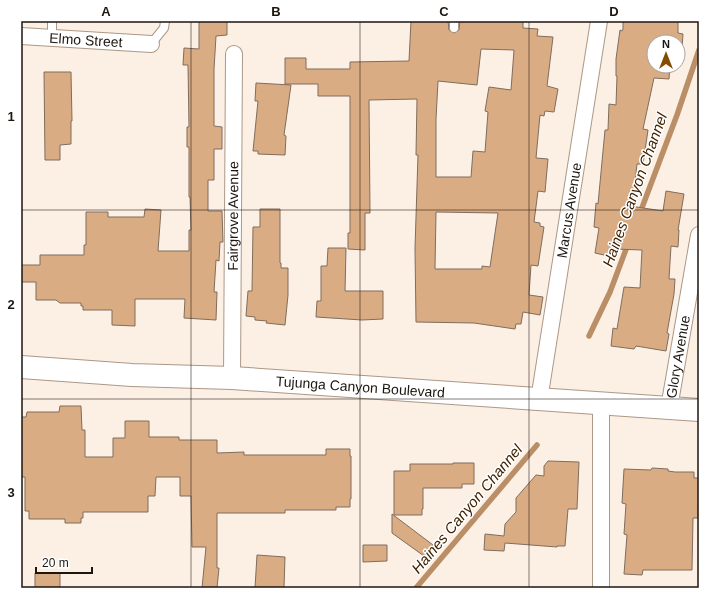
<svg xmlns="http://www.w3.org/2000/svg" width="720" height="609" viewBox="0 0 720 609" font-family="Helvetica,sans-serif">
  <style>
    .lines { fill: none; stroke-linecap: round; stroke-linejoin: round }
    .stream { stroke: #ba8e66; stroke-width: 5.5 }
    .building { fill: #daac83; stroke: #806d5d; fill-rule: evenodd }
    .service-casing { stroke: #ac9887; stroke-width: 10 }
    .minor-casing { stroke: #ac9887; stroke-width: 18 }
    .secondary-casing { stroke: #ac9887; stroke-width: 24 }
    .service { stroke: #fff; stroke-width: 8 }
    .minor { stroke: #fff; stroke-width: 16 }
    .secondary { stroke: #fff; stroke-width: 22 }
    .grid { fill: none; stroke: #1d1610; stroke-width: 1; stroke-opacity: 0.55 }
    .labels { text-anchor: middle; stroke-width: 3; stroke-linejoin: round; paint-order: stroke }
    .street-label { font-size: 14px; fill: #1d1610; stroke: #fff }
    .water-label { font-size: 15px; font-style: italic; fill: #402201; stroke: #fff }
    .neatline { fill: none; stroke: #1d1610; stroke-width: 1.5 }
    .grid-label { font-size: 13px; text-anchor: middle; font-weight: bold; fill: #1d1610 }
  </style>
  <rect width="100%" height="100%" fill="#fcefe4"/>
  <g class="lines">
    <path class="stream" d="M640 213 677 115 699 50
      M589 336 610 292 628 244
      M416 588 537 445"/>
  </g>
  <path class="building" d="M199 21H227V35L216 36 214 69V126L222 127V149H214V180H208V211H222L223 242H220L219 261 216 260 214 292H217L216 320 184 318 185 299H135V326L112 325V310H83V306H81V303H60L56 300H36V282H21V265H40V255H84V245H86V212H108V217H144L145 209 161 210 158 251H189V230H191L190 197H189V147H187V127H189L188 65H183L184 48 199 49Z
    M411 21H448L449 30 454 33 459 30 460 21H523V28L538 29 537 36 553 37 547 86 558 89 554 112 545 111 544 116 540 115 536 158 548 159 545 192 538 191 534 222 540 223V226L544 227 538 266 531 265 529 295 543 297 540 315 523 312 521 324H516L515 329 474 323 416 322 415 248 418 155H416L417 99 369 100 370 213H365V250L348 249V233H350V96H318V84H285V58H306V69H350V62L409 61ZM481 49 514 50 511 90 489 87 485 111 488 112 485 152 473 151 471 177H436V119L438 81 477 85ZM436 212 498 213 490 267 482 266V269H435Z
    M623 21H678V33L683 34 682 48H678V42H654V66H670L669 79 654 78 643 129 648 130 643 164H637L634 192 630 206 663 211 666 191 684 194 678 230H679L678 247 671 246 669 279H675L674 294 667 333 669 334 666 351 636 346 634 349 611 346 613 328 617 329 624 287 640 288 642 250 615 249 613 257 595 253 599 228 594 227 596 203 598 204 605 130H608L609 104 616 105 617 76H616V59L620 30 622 31 623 29Z
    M44 72H71L72 121H71V144L60 145V160H45Z
    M256 83 291 85 284 135 286 136 285 155 258 154V151H253L258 101H255Z
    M260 209H280V263H281V268H288V295L285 325 266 323 267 321 255 320V317L246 316 248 291H252L253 227H260Z
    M328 248H346L345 291H383V319L362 320 316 317 317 301H321V266H327Z
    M60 406H81L82 430H85V457H113V438H125V421H149V437H179V440H217V453L244 452V455H326V449H350V456H351V499H350V507H336V510H285V513H217V568H219L217 588H202L206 547H192L191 496H180V477H156L155 496H148V512H83V518H81V523H65V519H29V511H25V477H21V417H26L27 412H59Z
    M548 461 579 462 577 509H568L565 546H557V547L505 543 504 551 484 550 485 534 504 536 505 524 516 512V498L536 475 544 476V466Z
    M453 463H474V484H462V488H423V509H422V515H394V471H410V464H453Z
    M652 468 668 469V471L675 472H694V478H699L698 518H693L692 570H643L642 575 624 574 627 535 624 534 626 504 622 503 624 469 651 470Z
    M392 514 433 545 424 556 392 533Z
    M363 545H387V561L363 562Z
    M257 555 285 557 284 588H255Z
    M35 573H60V588H35Z"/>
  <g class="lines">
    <defs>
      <path id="service" d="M52 21V38
        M454 28V21
        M151 44 164 28 165 21"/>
      <g id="minor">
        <path id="s1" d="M21 36 151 44"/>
        <path id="s2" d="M232 378 234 54"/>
        <path id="s3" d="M539 400 599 21"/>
        <path id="s4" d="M669 408 699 235"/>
        <path d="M601 588V403"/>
      </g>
      <g id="secondary">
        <path id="s5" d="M21 367 132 375 232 378 699 410"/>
      </g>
    </defs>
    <use href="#service" class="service-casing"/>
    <use href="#minor" class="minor-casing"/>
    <use href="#secondary" class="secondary-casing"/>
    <use href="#service" class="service"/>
    <use href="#minor" class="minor"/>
    <use href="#secondary" class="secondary"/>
  </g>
  <path class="grid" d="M191 21V588M360 21V588M529 21V588M21 210H699M21 399H699"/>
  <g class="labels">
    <g class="street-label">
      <text dy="5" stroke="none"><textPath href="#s1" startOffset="65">Elmo Street</textPath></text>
      <text dy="5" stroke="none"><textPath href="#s3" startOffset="192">Marcus Avenue</textPath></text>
      <text dy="5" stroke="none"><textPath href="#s2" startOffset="162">Fairgrove Avenue</textPath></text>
      <text dy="5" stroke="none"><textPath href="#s4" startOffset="52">Glory Avenue</textPath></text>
      <text dy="5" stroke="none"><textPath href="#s5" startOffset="340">Tujunga Canyon Boulevard</textPath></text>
    </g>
    <g class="water-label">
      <text transform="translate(635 190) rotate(-70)" y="5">Haines Canyon Channel</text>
      <text transform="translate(467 509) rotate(-50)" y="5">Haines Canyon Channel</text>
    </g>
  </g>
  <rect width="720" height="609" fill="none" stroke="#ffffff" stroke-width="44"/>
  <g transform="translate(666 54)"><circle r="19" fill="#ffffff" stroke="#a5a29f"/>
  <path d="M0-3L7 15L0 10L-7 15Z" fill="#854b00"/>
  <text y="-6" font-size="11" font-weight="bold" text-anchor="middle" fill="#1d1610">N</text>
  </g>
  <path d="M36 567v6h56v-6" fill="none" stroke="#1d1610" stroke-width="2"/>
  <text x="42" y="567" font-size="12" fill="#1d1610" stroke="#ffffff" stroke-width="3" paint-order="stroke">20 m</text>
  <rect x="22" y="22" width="676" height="565" class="neatline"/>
  <g class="grid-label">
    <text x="106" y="16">A</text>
    <text x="276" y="16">B</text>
    <text x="444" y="16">C</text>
    <text x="614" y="16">D</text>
    <text x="11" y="121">1</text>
    <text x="11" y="309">2</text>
    <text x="11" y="497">3</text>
  </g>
</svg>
